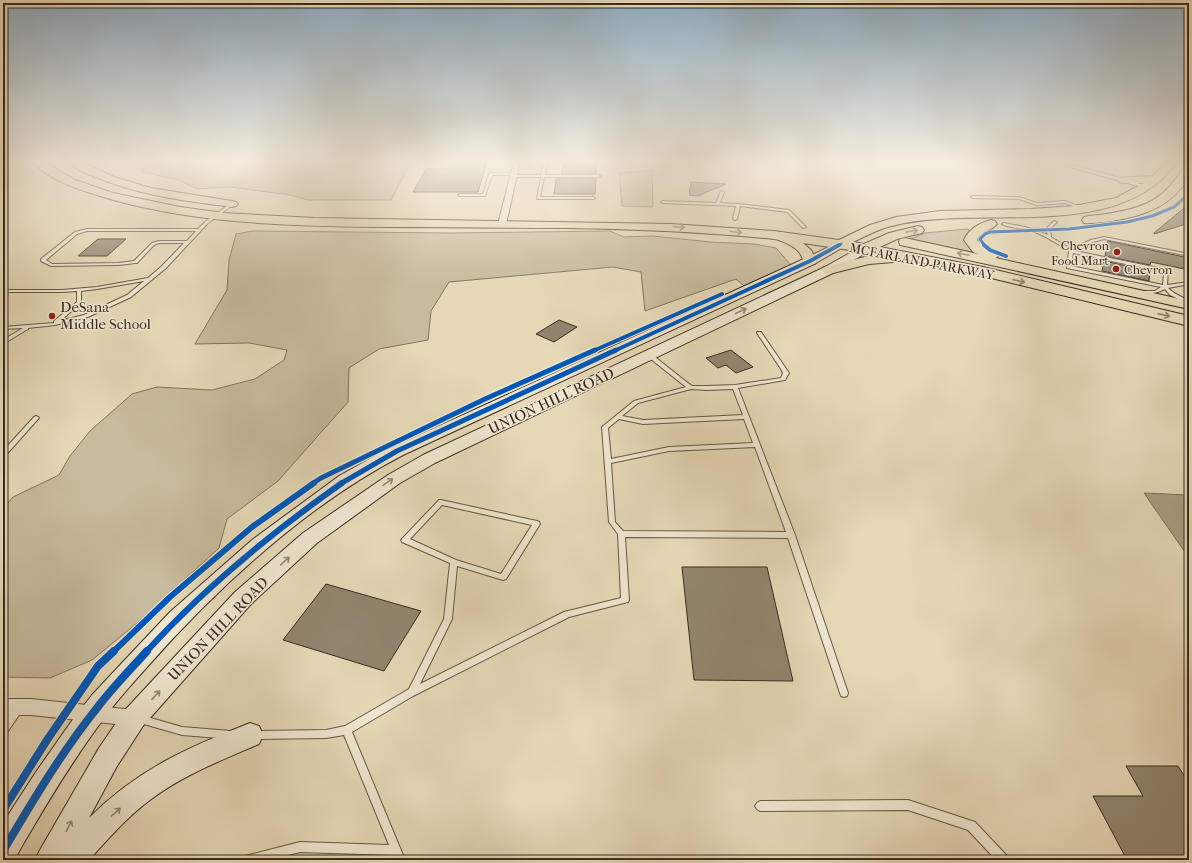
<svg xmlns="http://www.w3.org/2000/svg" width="1192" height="863" viewBox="0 0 1192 863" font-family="'IM FELL French Canon',serif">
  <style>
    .green { fill: #c8bb9d; stroke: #807460 }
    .water { fill: #ab9e84; stroke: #7d705d }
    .building { fill: #92856f; stroke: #382c22 }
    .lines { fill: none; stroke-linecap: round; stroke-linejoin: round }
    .lane-casing { stroke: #645747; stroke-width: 2 }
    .street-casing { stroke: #645747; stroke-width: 2 }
    .secondary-casing { stroke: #382c22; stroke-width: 2 }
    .primary-casing { stroke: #382c22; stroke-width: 2 }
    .lane { fill: #efe6d0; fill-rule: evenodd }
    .street { fill: #efe6d0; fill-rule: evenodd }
    .secondary { fill: #efe6d0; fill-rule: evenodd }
    .primary { fill: #e6d8b6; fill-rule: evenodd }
    .cycleway-far4-casing { stroke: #efe6d0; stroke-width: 4.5 }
    .cycleway-far3-casing { stroke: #efe6d0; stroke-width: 6 }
    .cycleway-far2-casing { stroke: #efe6d0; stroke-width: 8 }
    .cycleway-far1-casing { stroke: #efe6d0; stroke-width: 8 }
    .cycleway-casing { stroke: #efe6d0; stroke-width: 10 }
    .cycleway-far4 { stroke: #0057b8; stroke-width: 3 }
    .cycleway-far3 { stroke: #0057b8; stroke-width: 4 }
    .cycleway-far2 { stroke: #0057b8; stroke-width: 5 }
    .cycleway-far1 { stroke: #0057b8; stroke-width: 6 }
    .cycleway { stroke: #0057b8; stroke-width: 8 }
    .oneway { stroke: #8f826c }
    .oneway2 { stroke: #948979 }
    .poi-dot { fill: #8f2418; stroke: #efe6d0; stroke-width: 1.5 }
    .labels { text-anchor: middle; stroke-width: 3; stroke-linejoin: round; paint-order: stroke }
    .far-poi-label { font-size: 13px; fill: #382c22; stroke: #efe6d0; text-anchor: end }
    .far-street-label { font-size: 13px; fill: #382c22; stroke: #efe6d0 }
    .poi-label { font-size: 15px; fill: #382c22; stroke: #efe6d0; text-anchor: start }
    .street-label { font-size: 15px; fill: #382c22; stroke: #efe6d0 }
  </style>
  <rect width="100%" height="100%" fill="#e6d8b6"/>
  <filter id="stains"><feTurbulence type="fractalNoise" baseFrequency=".005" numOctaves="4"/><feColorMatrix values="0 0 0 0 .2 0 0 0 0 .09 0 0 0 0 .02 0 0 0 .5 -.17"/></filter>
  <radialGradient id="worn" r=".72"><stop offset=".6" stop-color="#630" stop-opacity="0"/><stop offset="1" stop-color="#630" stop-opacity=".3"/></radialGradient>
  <path class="green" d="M132 162 191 164 195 162H411L391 200H308L290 195 230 187 197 189 179 180 142 172 144 164Z
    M652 170 653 207 622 206 619 173Z
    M967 229 969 230 965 240 976 253 910 239 925 233Z
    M253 231 450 233 610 231 624 237 652 236 711 242 754 244 776 248 791 265 744 286 736 279 645 311 641 272 613 267 449 282 431 311 428 340 379 349 349 368 348 402 278 481 227 519 219 548 142 619 92 660 50 678 3 677V509L13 497 59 475 70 456 90 431 132 394 157 387 212 390 255 379 284 360 287 350 249 343 195 344 227 290 229 260 236 234Z"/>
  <path class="water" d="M1144 493 1189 495V558Z"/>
  <path class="building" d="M450 162H487L478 192H413L426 169H447Z
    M563 162H596V174H562Z
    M561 178H596L595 194H554L556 179Z
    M691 182 726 184 698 196 689 195Z
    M1189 204V223L1154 234V233Z
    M98 239H126L107 256H78Z
    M1108 241 1189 258V270L1151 262 1150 265 1105 256Z
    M1104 261 1150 271 1149 281 1102 271Z
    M559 320 577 327 554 342 536 334Z
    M731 350 753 367 736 373 726 365 718 368 706 358Z
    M682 567H767L793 681 694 680Z
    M326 584 421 611 384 671 283 640Z
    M1126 766H1178L1189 783V860H1127L1093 796H1143Z"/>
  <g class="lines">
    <defs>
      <path id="lane" d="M435 162H439V163L437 164Z
        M544 162H548L545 175H599L601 176 599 177H544L540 197H593L595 198 594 199H537L541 177H513L512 176 514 175H492L485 196H460L458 195 460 194H483L489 174 491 173H516L517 174 515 175H541Z
        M721 191 724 192 720 203 738 204 789 210 806 227 803 228 787 212 740 206 737 219 735 220 733 219 736 206 663 203 661 202 663 201 716 203Z
        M972 196 1019 197 1037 203 1065 201 1084 208 1081 209 1065 203 1037 205 1019 199 973 198 971 197Z
        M231 203 234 204 208 223 166 268 131 297 88 317 55 325 28 328V329L3 344V340L23 328 3 329V327L54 323V321L77 302V291L62 292H3V290H62L97 287 148 278 162 266 184 243H159L154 245 137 263H135L119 265 51 266 41 261V259L75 232 87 229H198L206 221ZM87 231H196L187 241H159L152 243 134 261 119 263 52 264 46 260 77 234ZM144 281 127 295 84 315 60 321 81 303V291L97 289Z
        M1054 221 1057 222 1050 229 1051 237 1071 249 1091 240 1104 237 1189 254V256L1104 239 1093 242 1075 251 1168 270 1167 285 1189 282V284L1168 288 1174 293 1189 301V304L1170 295 1165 289C1157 293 1148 295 1140 292L1142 291H1155L1161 287 1067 268 1069 251C1057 243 1044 235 1030 230 1021 228 1010 228 1002 224L1004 223 1025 227 1048 235 1046 229ZM1073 253 1164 272 1163 285 1071 266Z
        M757 332H761L789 373 785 380 738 388 795 535 848 693 847 696 844 697 841 696 840 693 788 538 625 537 629 600 628 602 569 617 413 696 352 732 405 860H395L393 855 300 852 269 860H244L245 856 249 855 300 842 389 845 344 735 326 738 256 739 253 738 251 735 253 732 256 731 326 730 345 726 409 689 444 619 450 563 402 542 401 540 439 500H441L537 521 539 522 540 524 506 579 503 580 457 566 452 619 420 684 564 612 621 598 618 534 609 522 602 427 634 401 686 387 647 356 646 355 647 354H651L655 357 684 380 692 386H706L735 385 781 378 783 373 781 369 757 333ZM691 389 706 390 733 389 743 415 643 420 622 416 638 403ZM619 419 643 424 744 419 753 443 669 447 611 459 608 428ZM755 447 786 532 623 531 615 522 611 463 669 451ZM442 505 532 525 501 574 456 560 410 539Z
        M36 416 38 417 39 418 38 419 5 456 3 457V451L34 417Z
        M18 705 21 706 22 709 21 712 6 734 3 735V723L15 706Z
        M140 715 182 727 231 731 234 732 236 735 234 738 231 739 182 735 137 722 136 719 137 716Z
        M908 800 975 822 1007 856 1008 860H996L968 830 908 810 760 811 757 809 755 806 757 803 760 801Z"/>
      <path id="street" d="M514 162H520L506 224 502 226 498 224Z
        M1052 162H1063L1151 187 1145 188Z
        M3 699H31L134 710 140 712 143 718 140 724 134 726 31 715H3Z"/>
      <path id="secondary" d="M841 241 845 242 847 244 845 246 814 264 403 455C308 504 218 587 148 666 133 683 118 699 105 717 71 762 42 811 14 860H3V823L36 772 71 722 92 695 121 664 170 612 252 540 339 476 382 452 806 258Z
        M866 244 870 246 872 248 870 250 833 273 435 463 400 483 317 543 251 604 143 726 117 766 89 818C138 769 187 748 250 723L259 726 263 735 259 744C222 760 183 775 150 800 127 817 108 839 89 860H35L40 850 99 748 125 710 235 592 303 533 388 475 423 455 825 267Z"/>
      <path id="primary" d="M33 162H45L75 180 113 193 180 207 224 213 315 218 671 224 774 231 839 240 870 225 896 217 940 211 1030 209 1074 206 1116 198 1144 183H1121L1116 180 1117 178 1153 176 1166 162H1177C1118 245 979 203 892 226 878 229 866 236 853 242L864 244 889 233 918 226 922 227 924 230 922 233 897 239 880 247 983 267 1189 316V326L983 276 894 257 895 259 893 262 869 264 829 274 824 273 822 270 824 267 869 256 883 255 803 243 811 250 817 261 815 264H805C803 260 802 256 799 252 794 246 781 240 774 239 705 232 636 229 566 228 506 228 445 227 385 227 290 226 191 224 100 196 77 189 49 180 33 162Z
        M69 162H82L114 177 151 188 232 201 236 202 238 204 236 206 232 207C185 201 137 195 93 176 85 173 74 168 69 162Z
        M1189 165C1189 168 1190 174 1189 177 1188 181 1184 185 1182 187 1164 211 1133 218 1105 222 1098 222 1091 224 1084 223L1082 220 1084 217C1093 215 1102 215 1112 213 1149 207 1165 197 1185 166Z
        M991 220 995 221 997 224C991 231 981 231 977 240 983 246 994 250 998 256L996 258 1189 301V309L905 246 900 245 899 242 900 239 905 238 978 254 973 252 964 240C969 229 979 223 991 220Z"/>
    </defs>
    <use href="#lane" class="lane-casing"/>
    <use href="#street" class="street-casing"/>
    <use href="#secondary" class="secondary-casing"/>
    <use href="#primary" class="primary-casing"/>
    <use href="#lane" class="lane"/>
    <use href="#street" class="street"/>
    <use href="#secondary" class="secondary"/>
    <use href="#primary" class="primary"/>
    <defs>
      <path id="cycleway-far4" d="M837 246 841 244
        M985 246 980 239 985 234 990 232 1069 229 1127 222 1152 216 1174 207 1189 194"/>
      <path id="cycleway-far3" d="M984 245 990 250 1006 256
        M593 351 722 294
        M614 351 810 261 839 245"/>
      <path id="cycleway-far2" d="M312 484 321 478 485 399 595 350
        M340 484 397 451 616 350"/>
      <path id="cycleway-far1" d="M113 652 170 597 252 527 314 483
        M146 652C204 588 271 533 342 483"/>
      <path id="cycleway" d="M3 810 47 740 98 666 114 651
        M3 851C32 802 61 753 97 708 112 688 130 670 147 651"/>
    </defs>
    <use href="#cycleway-far4" class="cycleway-far4-casing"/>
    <use href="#cycleway-far3" class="cycleway-far3-casing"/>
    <use href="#cycleway-far2" class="cycleway-far2-casing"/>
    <use href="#cycleway-far1" class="cycleway-far1-casing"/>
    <use href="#cycleway" class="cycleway-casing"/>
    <use href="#cycleway-far4" class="cycleway-far4"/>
    <use href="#cycleway-far3" class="cycleway-far3"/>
    <use href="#cycleway-far2" class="cycleway-far2"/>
    <use href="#cycleway-far1" class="cycleway-far1"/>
    <use href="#cycleway" class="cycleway"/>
  </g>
  <defs><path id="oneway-shaft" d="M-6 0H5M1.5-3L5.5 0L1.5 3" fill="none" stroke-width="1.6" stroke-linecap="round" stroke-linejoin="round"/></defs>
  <g class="oneway">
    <use href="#oneway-shaft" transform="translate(679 227) rotate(3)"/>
    <use href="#oneway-shaft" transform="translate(912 231) rotate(-11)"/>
    <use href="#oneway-shaft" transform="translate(736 232) rotate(5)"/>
    <use href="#oneway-shaft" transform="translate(963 254) rotate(-168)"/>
    <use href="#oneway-shaft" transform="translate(1019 281) rotate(13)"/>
    <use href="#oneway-shaft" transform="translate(1164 315) rotate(13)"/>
  </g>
  <g class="oneway2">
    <use href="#oneway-shaft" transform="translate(741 311) rotate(-25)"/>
    <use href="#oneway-shaft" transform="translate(388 482) rotate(-34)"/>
    <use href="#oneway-shaft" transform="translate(285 561) rotate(-42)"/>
    <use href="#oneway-shaft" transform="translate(156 695) rotate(-47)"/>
    <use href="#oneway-shaft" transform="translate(116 812) rotate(-42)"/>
    <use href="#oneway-shaft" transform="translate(69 826) rotate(-62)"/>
  </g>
  <linearGradient id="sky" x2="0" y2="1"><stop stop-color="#8fabc0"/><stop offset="0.57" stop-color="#f4edde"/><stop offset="1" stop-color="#f4edde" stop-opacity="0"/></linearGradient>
  <rect width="1192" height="283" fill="url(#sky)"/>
  <g class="poi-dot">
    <circle cx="1117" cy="252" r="4"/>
    <circle cx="1116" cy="269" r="4"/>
    <circle cx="52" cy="316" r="4"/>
  </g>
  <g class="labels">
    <g class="far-poi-label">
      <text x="1109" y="250">Chevron<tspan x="1109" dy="15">Food Mart</tspan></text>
      <text x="1124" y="274" text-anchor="start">Chevron</text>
    </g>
    <g class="far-street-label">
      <text transform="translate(922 261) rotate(11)" y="5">MCFARLAND PARKWAY</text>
    </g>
    <g class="poi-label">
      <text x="60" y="312">DeSana<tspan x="60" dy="17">Middle School</tspan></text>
    </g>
    <g class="street-label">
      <text transform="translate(551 401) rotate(-25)" y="5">UNION HILL ROAD</text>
      <text transform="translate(218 629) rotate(-46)" y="5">UNION HILL ROAD</text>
    </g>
  </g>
  <rect width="1192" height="863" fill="none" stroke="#e6d8b6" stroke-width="16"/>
  <rect x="4" y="4" width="1184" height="855" fill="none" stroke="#382c22" stroke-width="2"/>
  <rect x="8" y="8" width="1176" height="847" fill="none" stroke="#382c22"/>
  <rect width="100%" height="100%" filter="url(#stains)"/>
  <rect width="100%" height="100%" fill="url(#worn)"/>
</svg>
